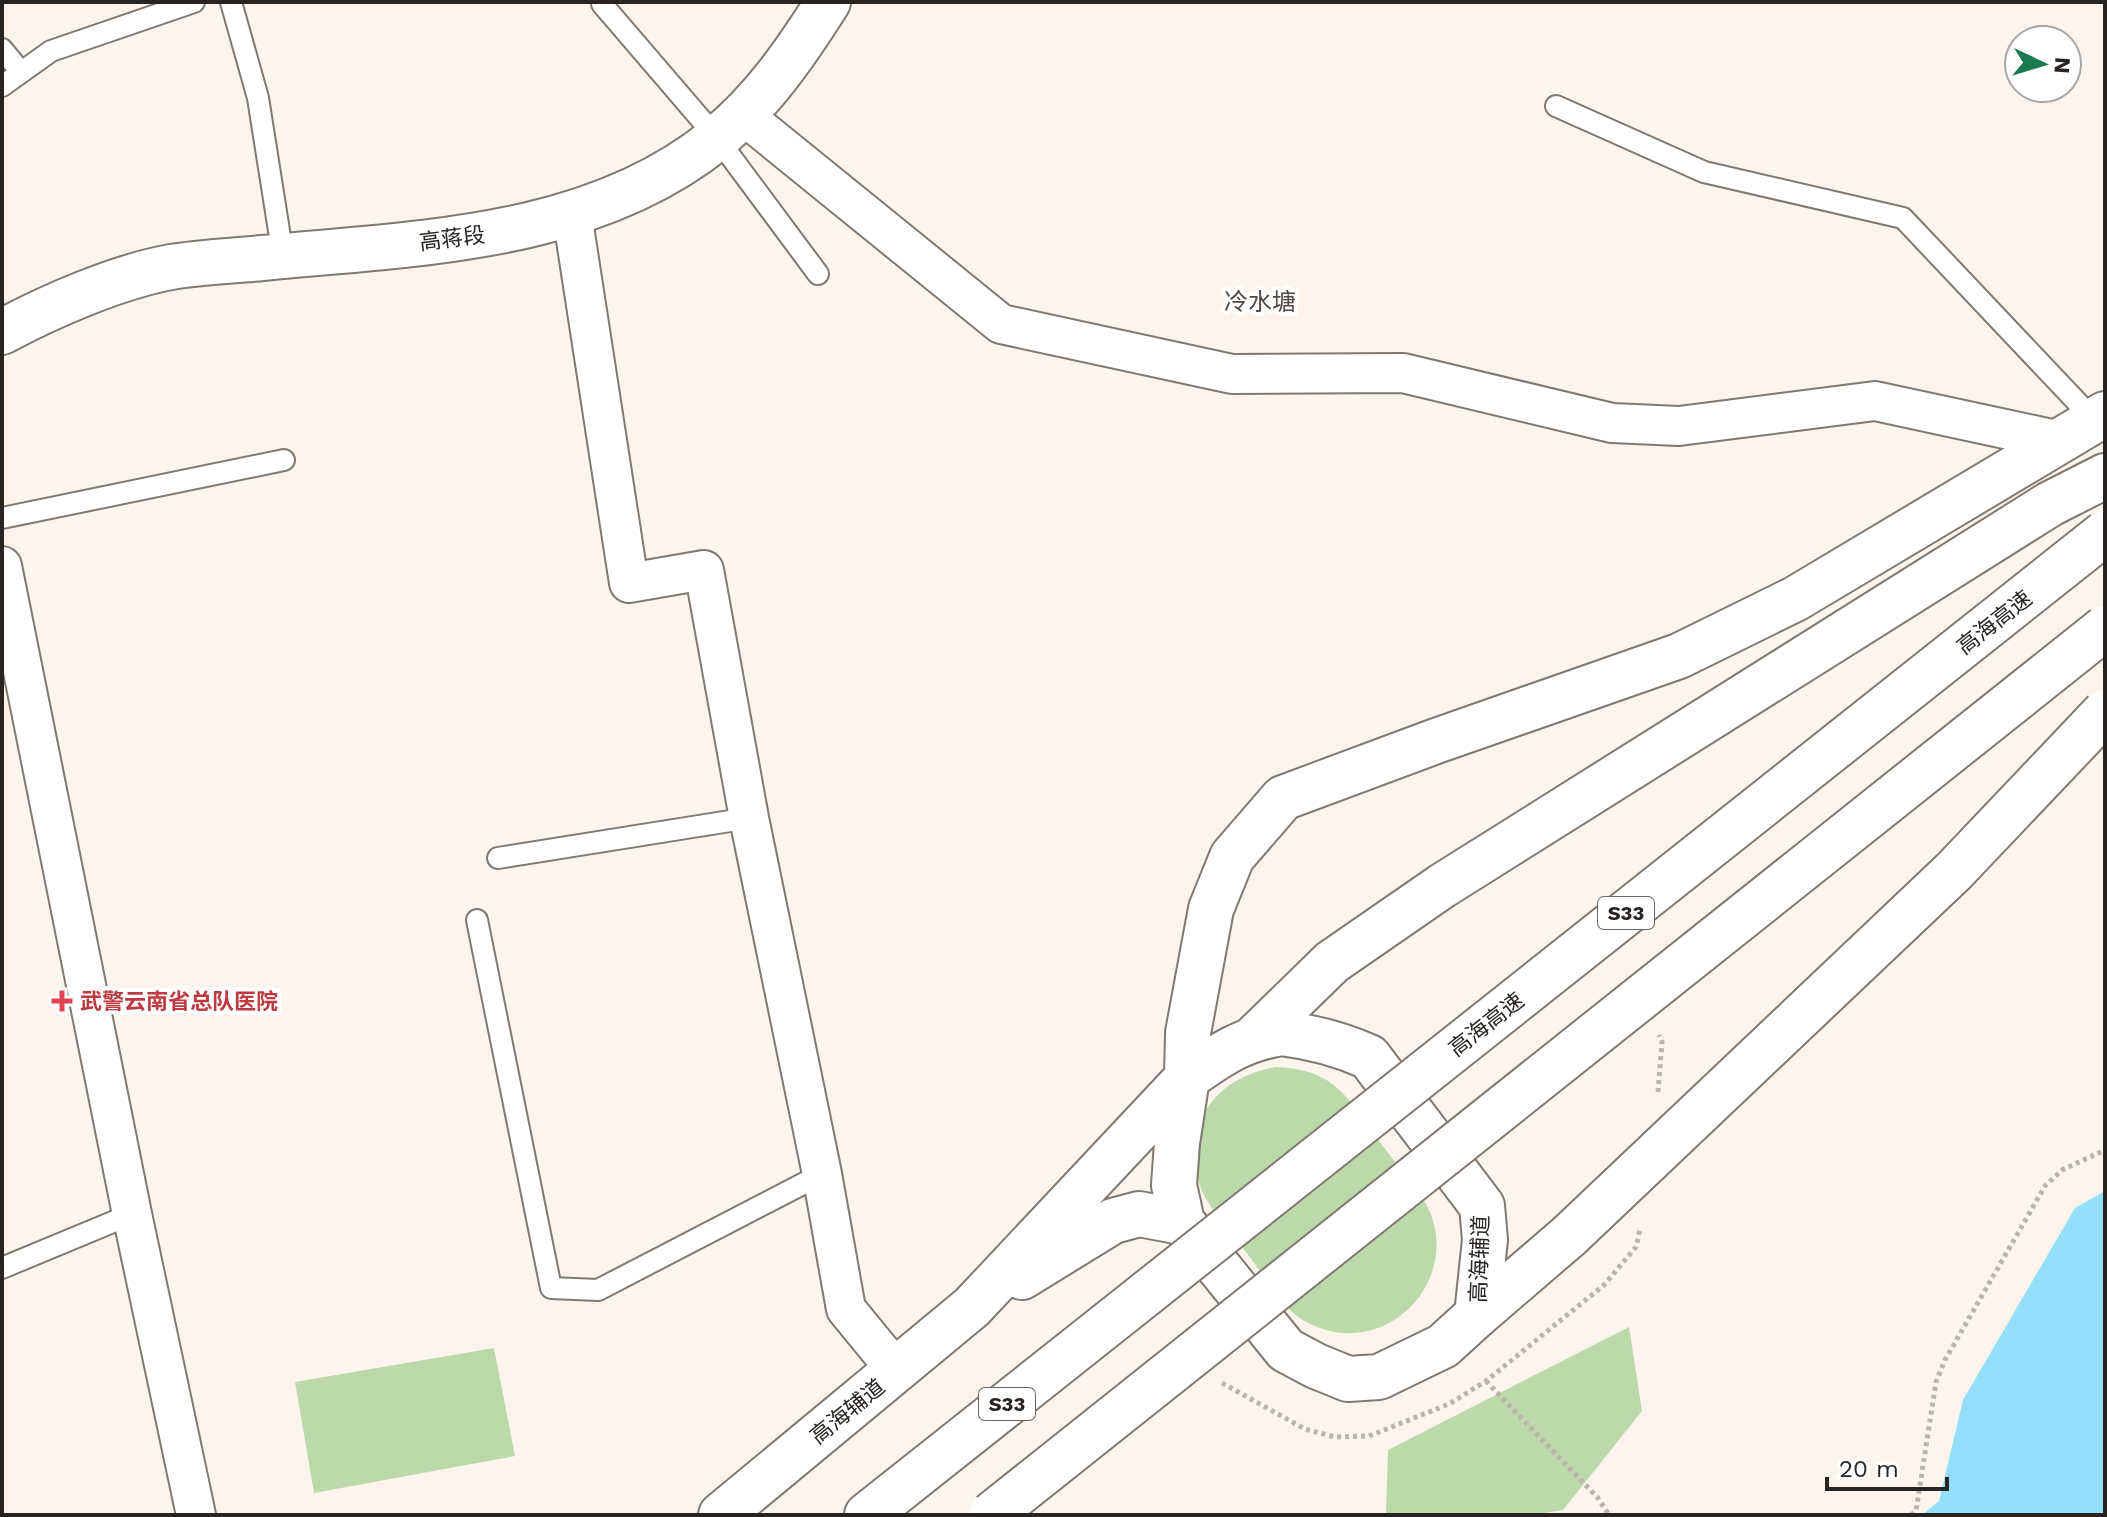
<svg xmlns="http://www.w3.org/2000/svg" width="2107" height="1517" viewBox="0 0 2107 1517" font-family="'Work Sans','Noto Sans SC',sans-serif">
  <style>
    .green { fill: #bcd9a9 }
    .water { fill: #94dffb }
    .lines { fill: none; stroke-linecap: round; stroke-linejoin: round }
    .lane-casing { stroke: #807972; stroke-width: 24 }
    .street-casing { stroke: #807972; stroke-width: 42 }
    .secondary-casing { stroke: #807972; stroke-width: 48 }
    .highway-casing { stroke: #807972; stroke-width: 48 }
    .path { stroke: #bab4ad; stroke-width: 5; stroke-dasharray: 4 4; stroke-linecap: butt }
    .lane { stroke: #fff; stroke-width: 20 }
    .street { stroke: #fff; stroke-width: 38 }
    .secondary { stroke: #fff; stroke-width: 44 }
    .highway { stroke: #fff; stroke-width: 44 }
    .highway-bridge-casing { stroke: #807972; stroke-width: 48; stroke-linecap: butt }
    .highway-bridge { stroke: #fff; stroke-width: 44 }
    .health-dot { fill: #e0444e; stroke: #fff; stroke-width: 3 }
    .labels { text-anchor: middle; stroke-width: 8; stroke-linejoin: round; paint-order: stroke }
    .shield { fill: #fff; stroke: #686664; stroke-width: 2 }
    .shield-label { font-size: 20px; font-weight: bold; fill: #272421 }
    .street-label { font-size: 22px; fill: #272421; stroke: #fff }
    .health-label { font-size: 22px; font-weight: bold; fill: #be3a42; stroke: #fff; text-anchor: start }
    .neighbourhood-label { font-size: 24px; fill: #504943; stroke: #fff }
  </style>
  <rect width="100%" height="100%" fill="#fdf5ed"/>
  <path class="green" d="M1276 1067C1293 1068 1308 1070 1323 1078 1347 1091 1363 1119 1379 1141 1394 1161 1413 1182 1426 1204 1450 1247 1431 1301 1389 1323 1363 1337 1333 1336 1308 1323 1283 1310 1268 1282 1252 1260 1236 1239 1218 1219 1205 1197 1196 1181 1196 1167 1197 1150 1198 1140 1197 1128 1201 1120 1215 1088 1244 1073 1276 1067Z
    M1629 1327 1642 1411 1563 1510 1531 1515H1386L1388 1450Z
    M494 1348 515 1456 314 1493 295 1382Z"/>
  <path class="water" d="M2105 1191V1515H1922L1939 1501 1963 1400 2075 1208Z"/>
  <g class="lines">
    <defs>
      <path id="lane" d="M231 2 258 98 283 256
        M602 4 717 138 818 274
        M2 49 21 72
        M2 86 51 51 194 2
        M1556 106 1704 172 1903 218 2095 421
        M2 518 284 460
        M498 858 749 818
        M477 920 551 1288 598 1290 822 1174
        M2 1268 132 1214"/>
      <path id="street" d="M742 114 1001 324 1232 374 1403 373 1612 423 1679 426 1875 401 2061 441
        M572 214 629 583 704 570 749 818 822 1174 846 1309 896 1370
        M2 566 132 1214 196 1515"/>
      <path id="secondary" d="M2 332C50 306 117 277 171 267 201 262 232 261 262 258 416 243 591 241 717 138 763 101 797 51 828 2
        M1281 1033C1313 1037 1340 1044 1369 1057L1482 1206 1485 1240 1477 1315 1443 1346 1379 1377 1348 1379 1316 1366 1286 1350 1182 1222 1174 1185 1177 1143 1187 1078C1220 1055 1240 1040 1281 1033Z
        M1022 1277 1113 1221 1139 1214 1182 1222
        M721 1515 972 1307 1187 1078 1188 1033 1211 909 1232 857 1283 798 1436 741 1679 656 1795 599 2105 414"/>
      <path id="highway" d="M1254 1038 1332 962 1442 886 2050 504 2105 476
        M1477 1315 1569 1236
        M867 1515 1147 1293"/>
    </defs>
    <use href="#lane" class="lane-casing"/>
    <use href="#street" class="street-casing"/>
    <use href="#secondary" class="secondary-casing"/>
    <use href="#highway" class="highway-casing"/>
    <path class="path" d="M1658 1092 1662 1042 1659 1035
      M1486 1381 1598 1498 1609 1515
      M1222 1383 1305 1429 1335 1437 1369 1436 1449 1404 1486 1381 1604 1285 1636 1247 1640 1229
      M1911 1515 1916 1511 1936 1382 1945 1360 2045 1186 2062 1170 2105 1150"/>
    <use href="#lane" class="lane"/>
    <use href="#street" class="street"/>
    <use href="#secondary" class="secondary"/>
    <use href="#highway" class="highway"/>
    <defs>
      <path id="highway-bridge" d="M1569 1236 1954 871 2105 712
        M1147 1293 2105 533
        M991 1515 2105 628"/>
    </defs>
    <use href="#highway-bridge" class="highway-bridge-casing"/>
    <use href="#highway-bridge" class="highway-bridge"/>
  </g>
  <path class="health-dot" d="M58 989h8v8h8v8h-8v8h-8v-8h-8v-8h8z"/>
  <g class="labels">
    <g class="shield">
      <rect x="1598" y="897" width="56" height="32" rx="6"/>
      <rect x="979" y="1388" width="56" height="32" rx="6"/>
    </g>
    <g class="shield-label">
      <text x="1626" y="920">S33</text>
      <text x="1007" y="1411">S33</text>
    </g>
    <g class="street-label">
      <text transform="translate(452 238) rotate(-7)" y="8">高蒋段</text>
      <text transform="translate(1994 622) rotate(-38)" y="8">高海高速</text>
      <text transform="translate(1486 1024) rotate(-38)" y="8">高海高速</text>
      <text transform="translate(1479 1259) rotate(-88)" y="8">高海辅道</text>
      <text transform="translate(847 1411) rotate(-39)" y="8">高海辅道</text>
    </g>
    <g class="health-label">
      <text x="80" y="1009">武警云南省总队医院</text>
    </g>
    <g class="neighbourhood-label">
      <text x="1260" y="310">冷水塘</text>
    </g>
  </g>
  <rect width="2107" height="1517" fill="none" stroke="#272421" stroke-width="8"/>
  <g transform="translate(2043 64) rotate(94)"><circle r="38" fill="#ffffff" stroke="#a9a7a6" stroke-width="2"/>
  <path d="M0-6L14 30L0 20L-14 30Z" fill="#1a7950"/>
  <text y="-12" font-size="22" font-weight="bold" text-anchor="middle" fill="#272421">N</text>
  </g>
  <path d="M1827 1477v12h120v-12" fill="none" stroke="#272421" stroke-width="4"/>
  <text x="1839" y="1477" font-size="24" fill="#272421" stroke="#ffffff" stroke-width="6" paint-order="stroke">20 m</text>
</svg>
